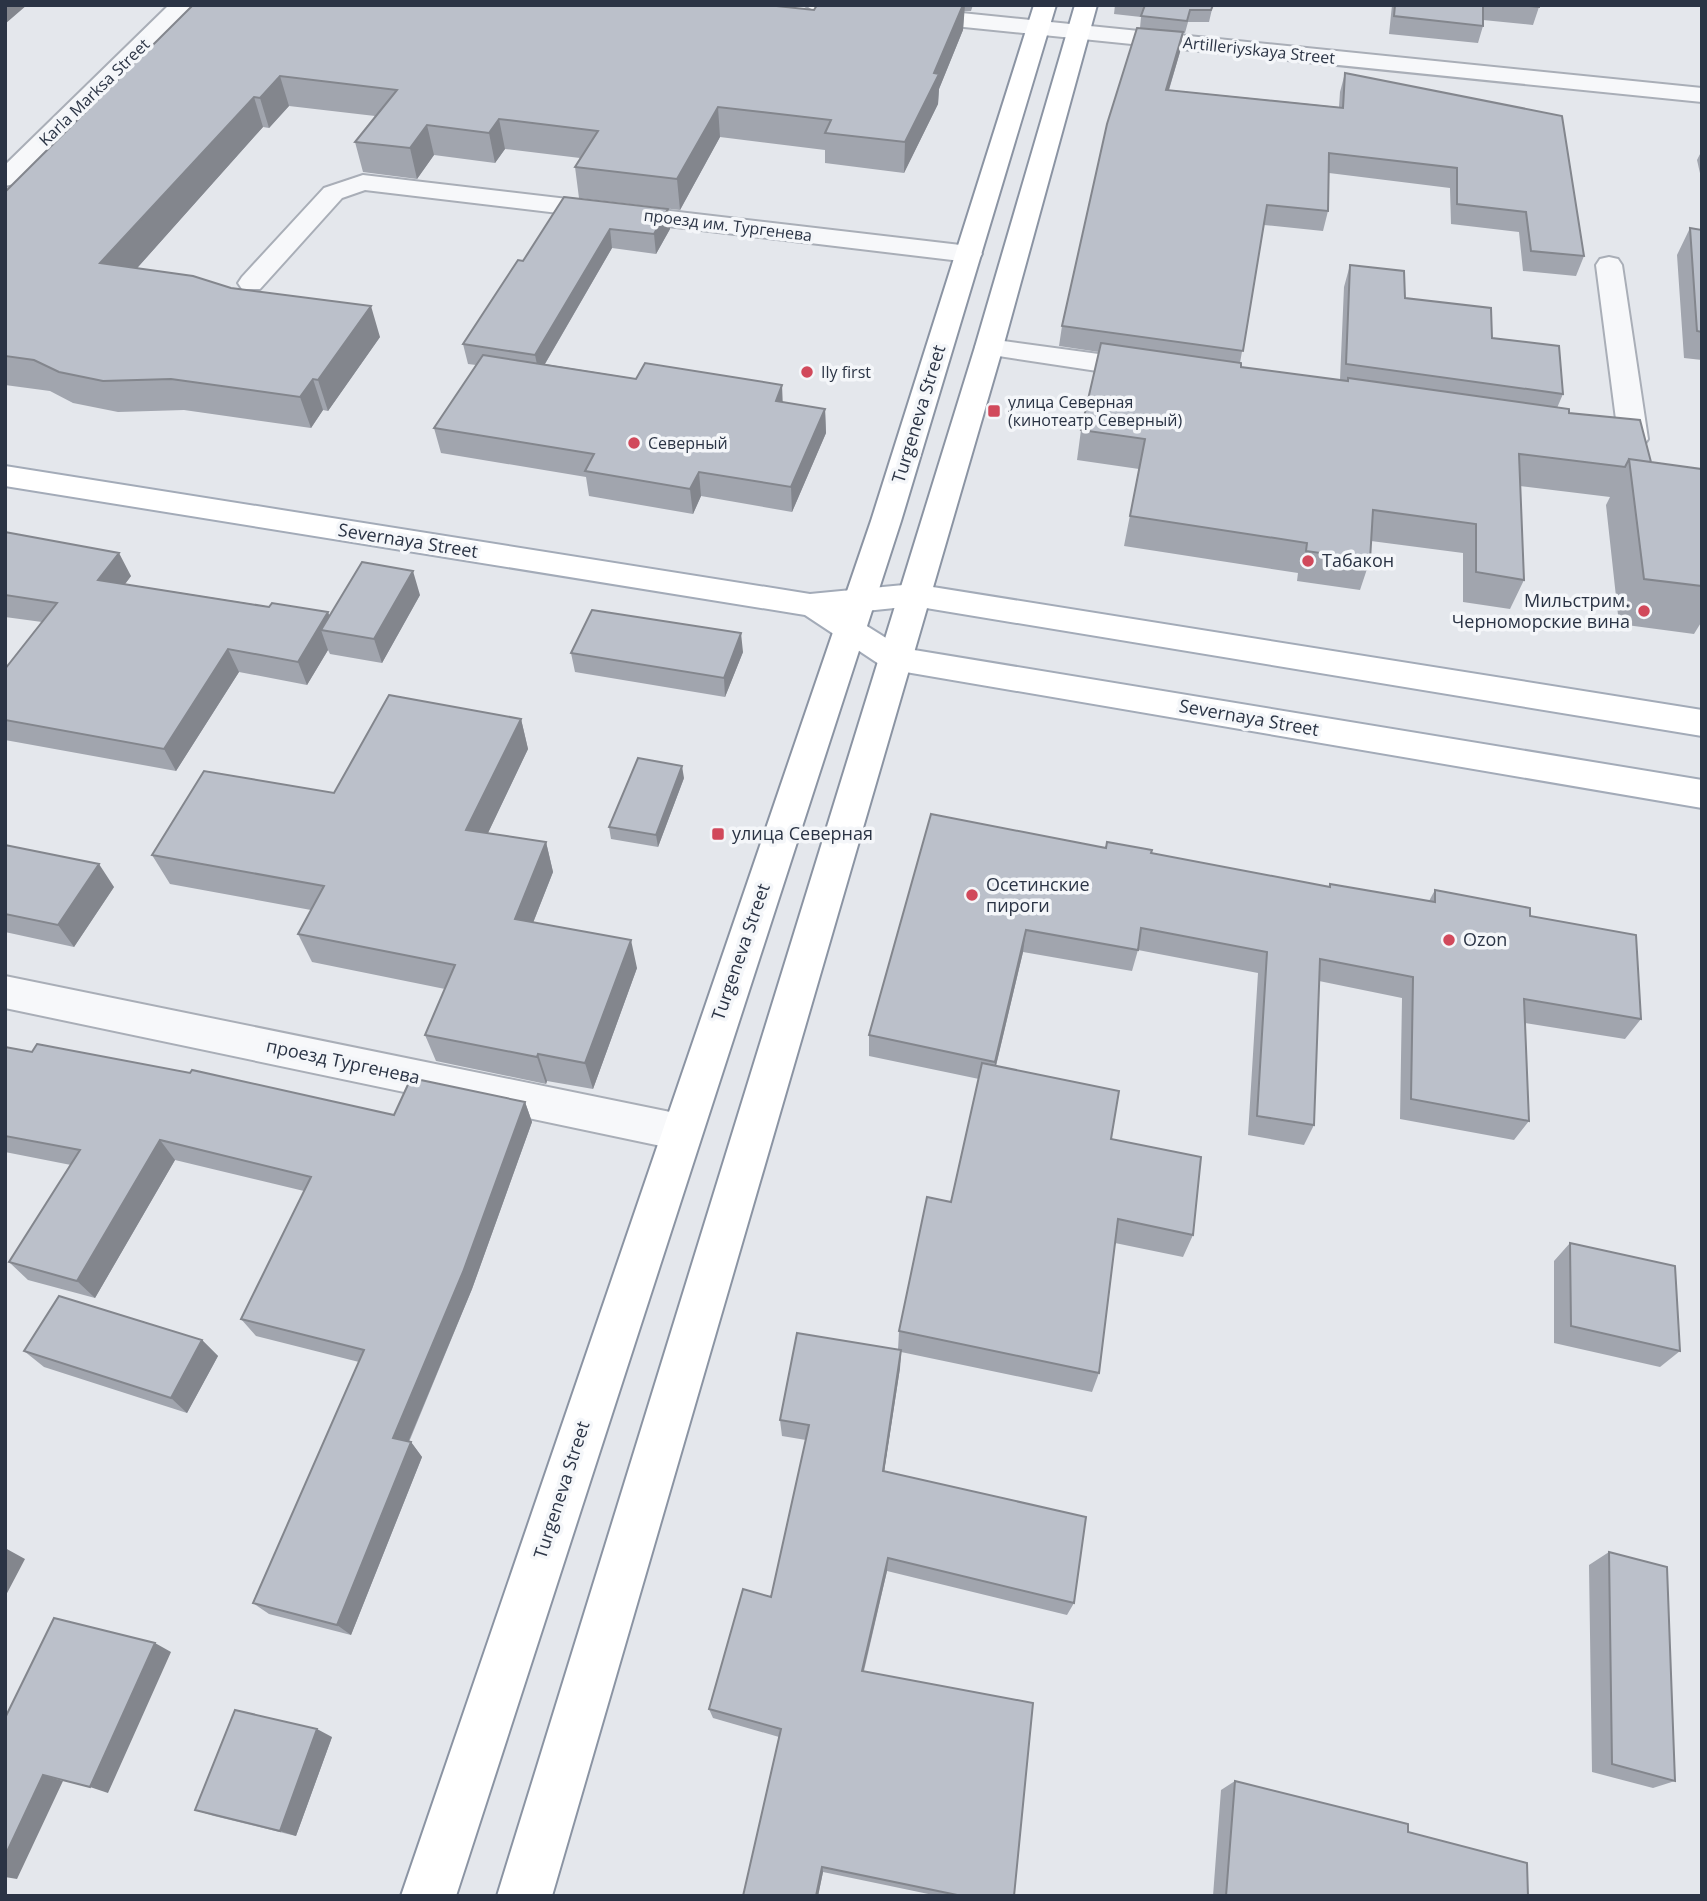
<svg xmlns="http://www.w3.org/2000/svg" width="1707" height="1901" viewBox="0 0 1707 1901" font-family="'Open Sans',sans-serif">
  <style>
    .lines { fill: none; stroke-linecap: round; stroke-linejoin: round }
    .minor-casing { stroke: #a9aeb7; stroke-width: 4 }
    .major-casing { stroke: #a3abb8; stroke-width: 4 }
    .highway-casing { stroke: #8b94a3; stroke-width: 4 }
    .minor { fill: #f7f8fa; fill-rule: evenodd }
    .major { fill: #fff; fill-rule: evenodd }
    .highway { fill: #fff; fill-rule: evenodd }
    .wall { fill: #a1a5ae }
    .shaded-wall { fill: #83868d }
    .building { fill: #bbc0ca; stroke: #83868d; stroke-width: 2 }
    .poi-dot { fill: #d1495b; stroke: #f4f6f9; stroke-width: 2.5 }
    .labels { text-anchor: middle; stroke-width: 7; stroke-linejoin: round; paint-order: stroke }
    .far-street-label { font-size: 16px; fill: #2b3445; stroke: #f4f6f9 }
    .far-poi-label { font-size: 16px; fill: #2b3445; stroke: #f4f6f9; text-anchor: start }
    .street-label { font-size: 18px; fill: #2b3445; stroke: #f4f6f9 }
    .poi-label { font-size: 18px; fill: #2b3445; stroke: #f4f6f9; text-anchor: start }
  </style>
  <rect width="100%" height="100%" fill="#e4e7ec"/>
  <g class="lines">
    <defs>
      <path id="minor" d="M169 5H193L14 184 5 186V165Z
        M805 5H883L1702 88V102L816 12Z
        M363 175 969 246 978 248 982 254 978 260 969 262 365 190 342 198 260 289H242L238 283 242 277 324 188Z
        M1609 257 1618 259 1622 265 1648 439 1643 446 1633 448 1591 441 1586 434 1591 427 1601 425 1617 427 1596 265 1600 259Z
        M989 339 1150 361 1160 364 1164 370 1160 376 1150 379 979 353 975 347 979 341Z
        M5 976 680 1114 695 1119 701 1132 695 1145 680 1150 5 1008Z"/>
      <path id="major" d="M5 466 810 594 914 584 1702 710V736L914 606 846 613 902 648 1702 780V808L894 670 882 666 805 615 5 486Z"/>
      <path id="highway" d="M1034 5H1056L901 521 456 1896H401L871 521Z
        M1075 5H1097L1003 347 552 1896H497L975 347Z"/>
    </defs>
    <use href="#minor" class="minor-casing"/>
    <use href="#major" class="major-casing"/>
    <use href="#highway" class="highway-casing"/>
    <use href="#minor" class="minor"/>
    <use href="#major" class="major"/>
    <use href="#highway" class="highway"/>
  </g>
  <path class="wall" d="M193 5 814 10 817 5H973L971 11H964L963 30 939 89 938 104 904 173 825 163V150L720 137 680 210 579 198 575 167 580 158 505 149 495 163 434 155 417 179 363 172 355 142 375 116 289 106 269 128 263 127 137 268 380 337 328 411 323 410 311 428 184 410 118 412 73 403 50 391 5 385V192Z
    M1115 5H1213L1209 22H1188L1185 33H1183L1180 52 1169 90 1339 107 1340 92 1345 73 1584 256 1576 276 1523 271 1519 232 1451 224 1450 188 1329 173 1328 211 1323 231 1264 225 1240 363 1241 367 1340 380 1344 287 1350 265 1405 298 1492 338 1563 394 1557 408 1569 413 1651 462 1702 474V621L1694 634 1619 624 1606 505 1610 497 1520 486 1524 580 1510 609 1463 602V553L1371 541 1370 560 1360 590 1297 581 1298 573 1124 546 1139 469 1077 460 1081 430 1099 352 1059 346 1062 326 1140 28 1141 17 1114 14Z
    M1392 5H1539V7L1533 25 1483 20V26L1478 43 1389 34Z
    M1702 150V182L1697 160Z
    M564 197 668 209 670 229 656 254 612 248 545 364 825 409 826 433 792 512 701 496 693 514 589 496 586 477 441 453 434 428 476 365 468 364 463 344 523 261Z
    M1690 228 1702 230V360L1684 358 1677 255Z
    M5 532 131 576 125 584 330 616 420 595 382 663 330 654 328 650 307 685 239 672 176 771 5 740V669L42 622 5 617Z
    M743 652 725 697 575 672 571 653Z
    M521 719 528 749 488 833 546 842 553 872 533 923 637 968 593 1089 547 1081 546 1084 436 1061 425 1035 445 989 312 962 298 934 311 910 170 884 152 855 334 793Z
    M684 778 658 847 611 839 609 827Z
    M5 845 114 887 74 947 5 932Z
    M1106 848 1151 853 1328 887 1330 884 1429 901 1435 890 1530 916 1641 1019 1625 1039 1525 1023 1529 1121 1514 1140 1400 1119 1402 998 1319 981 1314 1125 1304 1145 1248 1135 1258 973 1138 950 1132 971 1023 952 996 1066 1111 1139 1193 1235 1183 1257 1115 1243 1099 1373 1092 1392 901 1352 900 1368 884 1472 1074 1603 1067 1615 887 1571 864 1671 1014 1896H938L823 1872 818 1896H743L779 1737 713 1718 709 1709 771 1597 806 1440 782 1436 780 1420 898 1350 899 1331 951 1202 979 1079 869 1056V1035Z
    M5 1047 394 1115 525 1102 532 1122 472 1289 409 1442H411L422 1457 351 1635 269 1614 253 1603 359 1362 256 1336 241 1319 304 1191 175 1160 95 1298 28 1280 9 1262 71 1165 5 1152Z
    M1570 1243 1680 1351 1660 1367 1554 1343V1261Z
    M202 1340 218 1356 187 1413 44 1367 24 1351Z
    M1609 1552 1675 1781 1653 1788 1592 1772 1589 1565Z
    M332 1737 296 1836 214 1816 195 1810Z
    M1235 1781 1408 1832 1528 1896H1213L1221 1790Z"/>
  <path class="shaded-wall" d="M5 5H27L5 24Z
    M963 5H965L963 30 939 89 938 104 904 173 905 142Z
    M1183 32 1180 52 1163 109 1166 90Z
    M280 76 289 106 269 128 260 98Z
    M254 97 263 127 114 294 100 263Z
    M718 107 720 137 680 210 677 179Z
    M499 119 505 149 495 163 489 133Z
    M427 125 434 155 417 179 410 148Z
    M668 209 670 229 656 254 654 234Z
    M610 229 612 248 539 374 535 355Z
    M371 306 380 337 328 411 318 380Z
    M313 379 323 410 311 428 300 397Z
    M782 385 783 409 776 401Z
    M825 409 826 433 792 512 791 487Z
    M699 472 701 496 693 514 690 489Z
    M119 553 131 576 110 604 98 580Z
    M413 571 420 595 382 663 374 639Z
    M328 612 336 633 321 630 328 650 307 685 298 662Z
    M741 633 743 652 725 697 724 678Z
    M228 649 239 672 176 771 164 749Z
    M521 719 528 749 475 860 466 830Z
    M682 766 684 778 658 847 656 835Z
    M546 842 553 872 523 948 515 919Z
    M99 864 114 887 74 947 58 925Z
    M1026 930 1023 952 992 1082 995 1062Z
    M631 940 637 968 593 1089 585 1063Z
    M538 1054 547 1081 546 1084 537 1057Z
    M525 1102 532 1122 472 1289 404 1452 393 1438Z
    M160 1140 175 1160 95 1298 77 1281Z
    M202 1340 218 1356 187 1413 171 1398Z
    M901 1350 900 1368 882 1486 883 1471Z
    M411 1442 422 1457 351 1635 337 1625Z
    M5 1548 25 1559 5 1597Z
    M888 1558 887 1571 861 1681 862 1671Z
    M155 1643 171 1652 108 1793 90 1787Z
    M317 1729 332 1737 296 1836 280 1831Z
    M43 1775 63 1781 17 1879 5 1877V1856Z
    M822 1867 823 1872 818 1896H816Z"/>
  <path class="building" d="M193 5H767L814 10 817 5H963L934 73 939 74 905 142 825 133 831 120 718 107 677 179 575 167 598 131 499 119 489 133 427 125 410 148 355 142 397 90 280 76 260 98 254 97 100 263 193 276 231 288 371 306 318 380 313 379 300 397 171 379 103 381 59 372 34 360 5 356V192Z
    M1144 5H1213L1211 10H1190L1187 21 1141 16 1145 5Z
    M1395 5H1483V26L1394 16Z
    M1520 5H1539V7Z
    M1137 28 1183 32 1166 90 1343 108 1345 73 1562 116 1584 256 1531 251 1526 212 1457 204V168L1329 153 1328 211 1267 205 1243 351 1062 326 1107 124Z
    M564 197 668 209 654 234 610 229 535 355 463 344 518 260 523 261Z
    M1690 228 1702 230V332L1697 331Z
    M1350 265 1404 271 1405 298 1491 308 1492 338 1559 346 1563 394 1346 364Z
    M1101 343 1241 363V367L1348 381V378L1569 409V413L1640 420 1651 462 1629 459 1625 467 1519 454 1524 580 1476 572V524L1373 510 1370 560 1306 551 1307 543 1130 516 1145 439 1081 430Z
    M483 355 636 379 645 363 782 385 776 401 825 409 791 487 699 472 690 489 585 471 594 454 434 428Z
    M1629 459 1701 469 1702 474V586L1644 579Z
    M5 532 119 553 98 580 269 607 272 603 328 612 298 662 228 649 164 749 5 720V669L57 603 5 595Z
    M362 562 413 571 374 639 321 630Z
    M592 610 741 633 724 678 571 653Z
    M389 695 521 719 466 830 546 842 515 919 631 940 585 1063 538 1054 537 1057 425 1035 455 965 298 934 324 886 152 855 204 771 334 793Z
    M638 758 682 766 656 835 609 827Z
    M931 814 1106 848 1107 842 1152 850 1151 853 1330 887V884L1435 902V890L1530 908V916L1636 935 1641 1019 1524 999 1529 1121 1411 1099 1413 977 1320 959 1314 1125 1257 1116 1267 952 1141 928 1138 950 1026 930 995 1062 869 1035Z
    M5 845 99 864 58 925 5 914Z
    M37 1044 190 1073 192 1070 394 1115 411 1078 525 1102 463 1272 393 1438 411 1442 337 1625 253 1603 364 1350 241 1319 311 1177 160 1140 77 1281 9 1262 80 1150 5 1136V1047L32 1052Z
    M982 1063 1119 1091 1111 1139 1201 1157 1193 1235 1118 1219 1099 1373 899 1331 927 1197 951 1202Z
    M1570 1243 1675 1266 1680 1351 1571 1326Z
    M59 1296 202 1340 171 1398 24 1351Z
    M797 1333 901 1350 883 1471 1086 1517 1074 1603 888 1558 862 1671 1033 1703 1014 1896H962L822 1867 816 1896H743L781 1729 709 1709 743 1589 771 1597 809 1425 780 1420Z
    M1609 1552 1667 1567 1675 1781 1612 1764Z
    M54 1618 155 1643 90 1787 43 1775 5 1856V1718Z
    M235 1710 317 1729 280 1831 195 1810Z
    M1235 1781 1408 1824V1832L1527 1863 1528 1896H1226Z"/>
  <g class="poi-dot">
    <circle cx="807" cy="372" r="7"/>
    <rect x="987" y="404" width="14" height="14" rx="3.5"/>
    <circle cx="634" cy="443" r="7"/>
    <circle cx="1308" cy="561" r="7"/>
    <circle cx="1644" cy="611" r="7"/>
    <rect x="711" y="827" width="14" height="14" rx="3.5"/>
    <circle cx="972" cy="895" r="7"/>
    <circle cx="1449" cy="940" r="7"/>
  </g>
  <g class="labels">
    <g class="far-street-label">
      <text transform="translate(1259 50) rotate(6)" y="6">Artilleriyskaya Street</text>
      <text transform="translate(94 92) rotate(-44)" y="6">Karla Marksa Street</text>
      <text transform="translate(728 225) rotate(7)" y="6">проезд им. Тургенева</text>
    </g>
    <g class="far-poi-label">
      <text x="821" y="378">Ily first</text>
      <text x="1008" y="408">улица Северная<tspan x="1008" dy="18">(кинотеатр Северный)</tspan></text>
      <text x="648" y="449">Северный</text>
    </g>
    <g class="street-label">
      <text transform="translate(919 414) rotate(-73)" y="6">Turgeneva Street</text>
      <text transform="translate(408 541) rotate(9)" y="6">Severnaya Street</text>
      <text transform="translate(1249 718) rotate(10)" y="6">Severnaya Street</text>
      <text transform="translate(741 952) rotate(-71)" y="6">Turgeneva Street</text>
      <text transform="translate(343 1062) rotate(12)" y="6">проезд Тургенева</text>
      <text transform="translate(562 1490) rotate(-72)" y="6">Turgeneva Street</text>
    </g>
    <g class="poi-label">
      <text x="1322" y="567">Табакон</text>
      <text x="1630" y="607" text-anchor="end">Мильстрим.<tspan x="1630" dy="21">Черноморские вина</tspan></text>
      <text x="732" y="840">улица Северная</text>
      <text x="986" y="891">Осетинские<tspan x="986" dy="21">пироги</tspan></text>
      <text x="1463" y="946">Ozon</text>
    </g>
  </g>
  <rect width="1707" height="1901" fill="none" stroke="#2b3445" stroke-width="14"/>
</svg>
